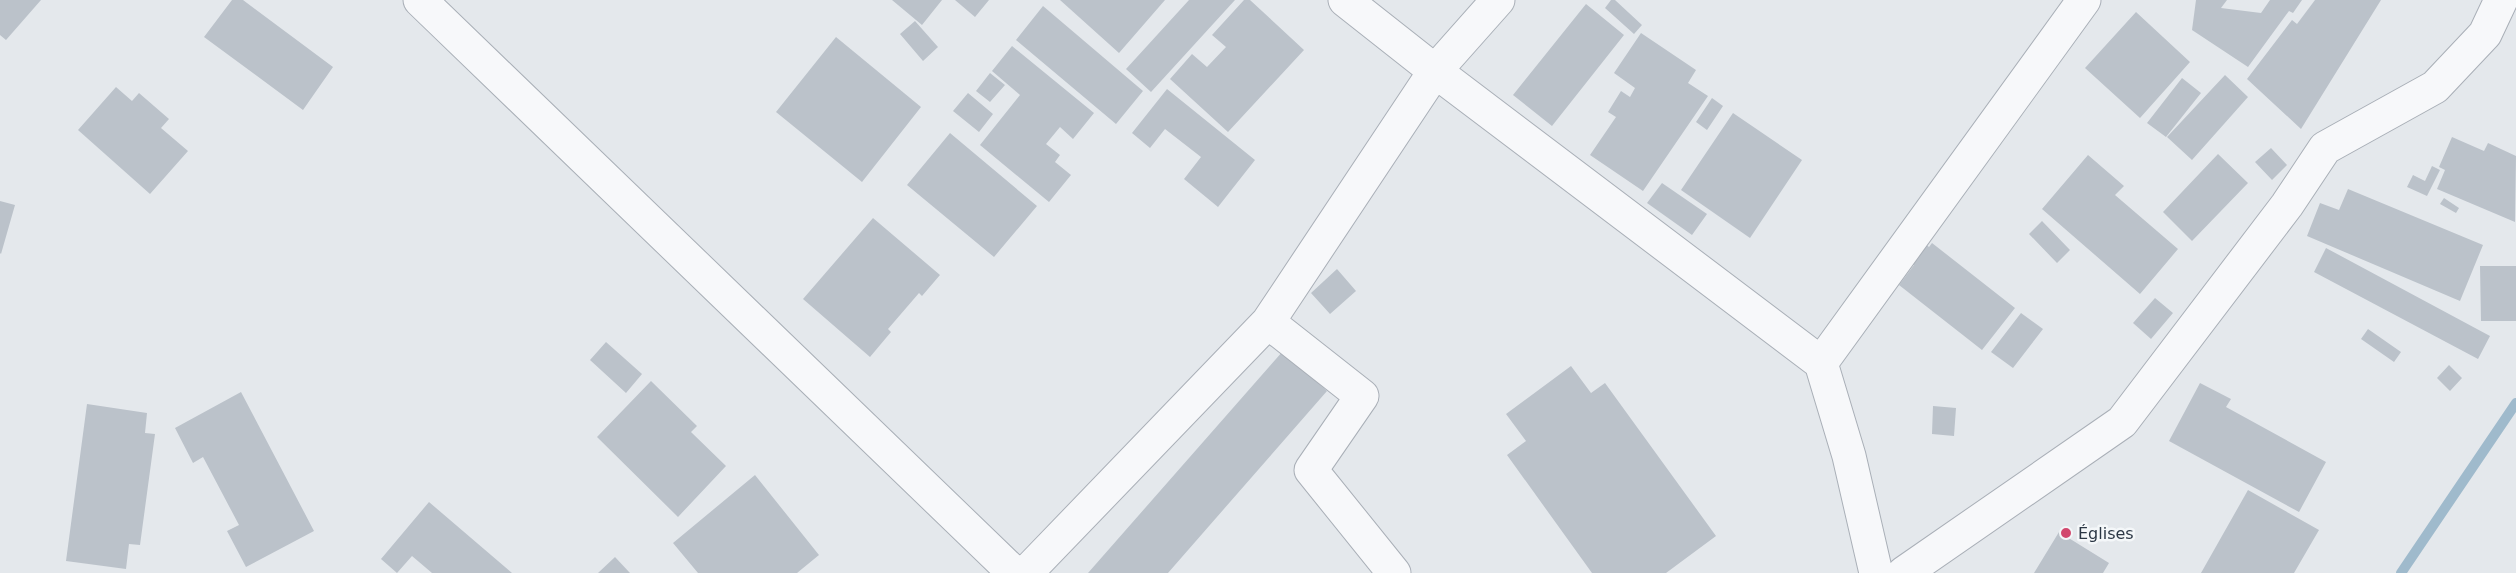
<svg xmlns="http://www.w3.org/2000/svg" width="2516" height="573" viewBox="0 0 2516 573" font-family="'DejaVu Sans',sans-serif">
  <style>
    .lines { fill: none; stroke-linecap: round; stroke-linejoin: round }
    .stream { stroke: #9fbacc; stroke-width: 10 }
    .building { fill: #bbc2ca }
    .minor-casing { stroke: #a9afb7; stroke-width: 35 }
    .minor { stroke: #f7f8fa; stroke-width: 33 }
    .poi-dot { fill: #d2486e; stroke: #f4f7f9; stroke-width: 2 }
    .labels { text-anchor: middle; stroke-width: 5; stroke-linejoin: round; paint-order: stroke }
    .poi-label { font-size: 16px; fill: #2b3745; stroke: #f4f7f9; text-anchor: start }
  </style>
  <rect width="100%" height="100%" fill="#e4e8ec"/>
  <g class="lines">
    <path class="stream" d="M2401 573 2516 403"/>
  </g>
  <path class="building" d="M0 0H41L6 40 0 35Z
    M232 0H243L333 67 303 110 204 37Z
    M892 0H942L922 25Z
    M955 0H989L975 17Z
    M1060 0H1165L1119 53Z
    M1189 0H1235L1151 92 1126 69Z
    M1244 0H1250L1304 50 1228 132 1170 79 1192 54 1207 67 1226 47 1212 35Z
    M1611 0H1615L1642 25 1634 34 1605 8Z
    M2196 0H2227L2221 8 2261 13 2270 0H2302L2293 13 2289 11 2248 67 2192 30Z
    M2315 0H2381L2301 129 2247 79 2292 20 2297 24Z
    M1586 4 1624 35 1552 126 1513 95Z
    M1043 6 1143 91 1116 124 1016 40Z
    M2136 12 2190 62 2140 118 2085 68Z
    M915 21 938 47 923 61 900 34Z
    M1641 33 1696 70 1688 83 1708 96 1643 191 1590 155 1616 117 1608 112 1621 91 1630 97 1635 88 1614 73Z
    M836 37 921 107 862 182 776 112Z
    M1012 46 1094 113 1073 139 1060 127 1046 144 1060 155 1055 162 1071 175 1049 202 980 145 1020 95 992 71Z
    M990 73 1005 85 990 102 976 91Z
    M2225 75 2248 97 2192 160 2167 137Z
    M2182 78 2201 93 2166 137 2147 123Z
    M116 87 132 101 139 93 169 119 161 128 188 151 150 194 78 130Z
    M1167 89 1255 160 1218 207 1184 179 1201 157 1165 129 1150 148 1132 133Z
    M968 93 993 114 979 132 953 111Z
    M1712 98 1723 106 1707 130 1696 122Z
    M1733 113 1802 160 1750 238 1681 190Z
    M950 133 1037 206 994 257 907 185Z
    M2452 137 2484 151 2488 143 2516 156 2515 222 2437 189 2445 170 2439 167Z
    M2271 148 2287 165 2272 180 2255 162Z
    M2218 154 2248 183 2192 241 2163 212Z
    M2088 155 2124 186 2115 195 2178 249 2140 294 2042 209Z
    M2432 166 2440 170 2427 196 2407 187 2413 175 2425 181Z
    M1662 183 1707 214 1692 235 1647 203Z
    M2348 189 2483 245 2460 301 2307 236 2320 203 2339 210Z
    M2444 198 2459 208 2456 213 2440 204Z
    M0 201 15 205 1 254 0 253Z
    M873 218 940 275 922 296 919 293 888 329 891 332 870 357 803 299Z
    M2042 221 2070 250 2057 263 2029 234Z
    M1920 240 1929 247 1932 243 2015 308 1982 350 1899 285 1914 265 1906 259Z
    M2326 248 2490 336 2478 359 2314 272Z
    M2480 266H2516V321H2481Z
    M1337 269 1356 291 1330 314 1311 293Z
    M2155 298 2173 313 2151 339 2133 323Z
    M2021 313 2043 329 2013 368 1991 352Z
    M2368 329 2401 352 2394 362 2361 339Z
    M606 342 642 374 626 393 590 360Z
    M1283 351 1327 391 1168 573H1088Z
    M2449 365 2462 378 2450 391 2437 378Z
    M1571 366 1591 393 1605 383 1716 536 1666 573H1592L1507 455 1526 441 1506 414Z
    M651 381 697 426 691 432 726 466 678 517 597 437Z
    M2200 383 2231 399 2226 407 2326 462 2299 512 2169 441Z
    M241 392 314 531 246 567 227 531 239 525 203 457 193 463 175 428Z
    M87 404 147 413 145 433 155 434 140 545 129 544 126 569 66 561Z
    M1933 406 1956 408 1954 436 1932 434Z
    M755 475 819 555 797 573H698L673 543Z
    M2248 490 2319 530 2294 573H2201Z
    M429 502 512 573H432L412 556 397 573 381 559Z
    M2059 532 2109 563 2103 573H2034Z
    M615 557 630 573H598Z"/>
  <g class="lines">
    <defs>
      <path id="minor" d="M420 0 1014 573
        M1498 0 1435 71 1821 363 1849 456 1876 573
        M1268 322 1362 396 1311 470 1394 573
        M1821 363 2084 0
        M1026 573 1268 322 1435 71 1345 0
        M1904 573 2122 422 2287 205 2325 148 2435 87 2485 34 2501 0"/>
    </defs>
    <use href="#minor" class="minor-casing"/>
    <use href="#minor" class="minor"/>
  </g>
  <circle class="poi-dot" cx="2066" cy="533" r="6"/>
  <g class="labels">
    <g class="poi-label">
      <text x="2078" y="539">Églises</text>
    </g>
  </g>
</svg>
